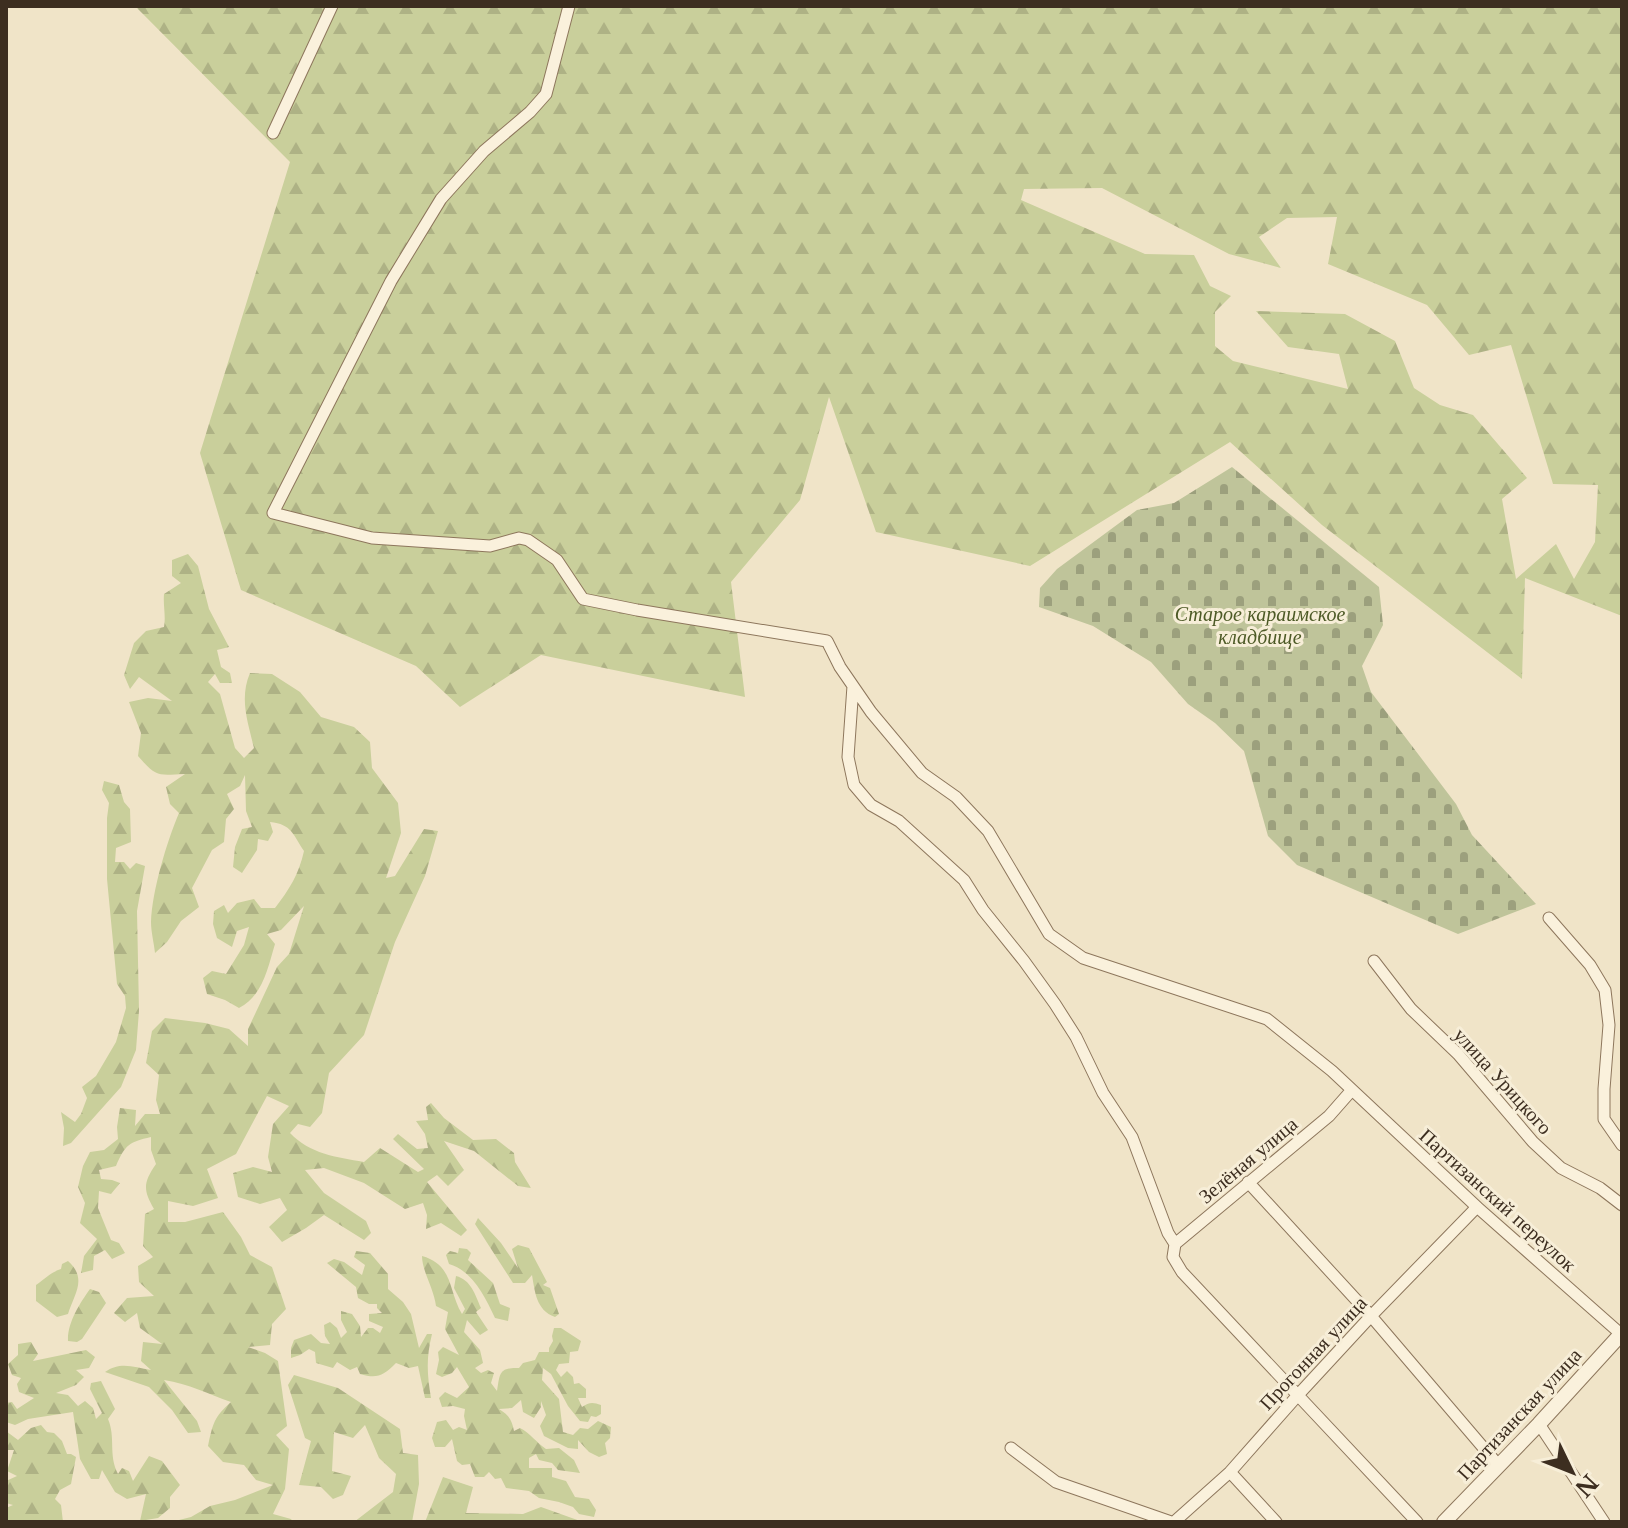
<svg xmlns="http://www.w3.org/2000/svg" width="1628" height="1528" viewBox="0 0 1628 1528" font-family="'Libre Baskerville',serif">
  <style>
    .forest { fill: url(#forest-firs); fill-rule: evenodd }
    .cemetery { fill: url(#cemetery-stones) }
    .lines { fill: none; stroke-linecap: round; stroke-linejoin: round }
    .minor-casing { stroke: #8d765c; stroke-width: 13 }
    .tertiary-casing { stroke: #8d765c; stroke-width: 16 }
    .minor { stroke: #faf1dc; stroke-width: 11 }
    .tertiary { stroke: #faf1dc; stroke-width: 14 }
    .labels { text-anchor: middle; stroke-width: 6; stroke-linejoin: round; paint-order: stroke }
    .park-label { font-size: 20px; font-style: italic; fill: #4d5a26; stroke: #f7eed8 }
    .street-label { font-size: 20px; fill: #3d2e20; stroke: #f7eed8 }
  </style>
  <defs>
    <pattern id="forest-firs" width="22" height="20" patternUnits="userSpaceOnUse" patternTransform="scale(2)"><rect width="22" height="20" fill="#c9cf9b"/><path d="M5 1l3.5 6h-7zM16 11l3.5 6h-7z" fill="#aeb285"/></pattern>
    <pattern id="cemetery-stones" width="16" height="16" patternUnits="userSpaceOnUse" patternTransform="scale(2)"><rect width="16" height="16" fill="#bfc49a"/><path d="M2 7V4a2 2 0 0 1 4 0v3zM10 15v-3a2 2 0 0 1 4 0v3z" fill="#9ca07d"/></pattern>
  </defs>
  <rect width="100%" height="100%" fill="#f0e4c8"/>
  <path class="forest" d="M135 6H1622V616L1525 578 1522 679 1322 525 1230 442 1030 566 876 532 829 397 800 500 731 582 745 697 541 655 460 707 416 666 241 590 200 453 290 162ZM1102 188 1229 254 1281 268 1259 237 1287 218 1337 217 1328 264 1427 305 1469 355 1511 345 1553 484 1598 485 1595 542 1574 579 1556 544 1516 579 1502 499 1527 478 1473 415 1440 405 1414 388 1395 341 1345 314 1256 311 1288 347 1339 354 1348 389 1233 361 1215 346V312L1231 296 1210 286 1194 255 1145 254 1021 200 1024 189Z
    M188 554 198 566 209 609 229 647 217 650 221 667 230 673 232 683H220L215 674 208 682 220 694 235 748 244 758 254 748C248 722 239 699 250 673L272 674 300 692 321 717 354 727 370 742 372 768 398 803 401 833 386 878 395 876 424 829 438 831 425 876 395 942 364 1035 329 1073 322 1113 310 1127 298 1124 290 1133C310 1154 336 1157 364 1162L380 1148 418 1172 424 1169 393 1139 398 1134 417 1149 428 1148 425 1134 416 1121 428 1120 426 1107 431 1103 444 1118 473 1140 496 1139 514 1153 515 1162 531 1188 518 1186 474 1151 444 1141 464 1170 448 1186 437 1175 427 1182 467 1230 461 1236 441 1223 426 1229 427 1215 423 1203 405 1209 364 1183 324 1168 305 1170 324 1193 366 1221 371 1233 364 1240 324 1215 306 1228 282 1242 269 1227 287 1210 280 1198 260 1204 238 1197 233 1173 253 1167 272 1172 268 1157 273 1124 289 1106 267 1096 236 1154 207 1169 218 1198 193 1206 168 1201V1222H185L223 1212 241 1237 250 1255 272 1267 286 1309 272 1324 270 1345 248 1347 265 1353 278 1361 287 1426 276 1435 289 1449 285 1489 273 1514 291 1519 293 1522H171L191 1517 210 1506 235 1500 273 1485 256 1480 244 1465 223 1462 208 1446C213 1423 214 1417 231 1402 208 1394 189 1384 164 1380L197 1421 201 1432 188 1433 172 1410 149 1387 105 1372C120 1361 134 1367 151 1370L141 1361 143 1342 162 1344 140 1328 137 1313 125 1322 114 1313 127 1298 154 1296 139 1282 138 1266 153 1257 143 1246 145 1214 154 1209C143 1190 143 1183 156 1164L151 1150V1137C129 1142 125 1145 116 1166L99 1170 101 1179 112 1180 120 1183 111 1194 99 1191 98 1208 111 1240 119 1243 125 1253 112 1259 105 1250 94 1256 93 1270 81 1273 84 1256 97 1239 80 1223 85 1203 78 1187 83 1166 90 1152 104 1150 118 1139 117 1127 120 1108 136 1110 135 1126 145 1114H160L156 1100 159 1075 146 1063 152 1031 165 1018 205 1023 229 1029 248 1046V1029L277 967 289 954 304 906 281 930 267 934 275 944C268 967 263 996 239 1008L225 1000 207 994 203 978 212 971 226 974 244 945 249 927 237 931 232 947 217 938 213 924 214 911 224 905 228 913 237 903 254 899 261 908H275C289 890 299 874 304 851 293 835 292 824 270 822L273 832 268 841 258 839 257 850 242 873 233 867 235 847 242 829 252 827 246 811 245 775 240 786 227 794 234 809 226 819 224 842 212 850 192 888 199 907 181 921 167 942 155 953C154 943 151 932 151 922 152 891 167 841 179 813L170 804 166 787 185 774C158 775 157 778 138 756L141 733 129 702 148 698 172 701 139 677 130 689 124 675 134 643 146 631 164 627C166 616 163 606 164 594L181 583 172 576V560Z
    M104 781 119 785 124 802 130 809 131 842 116 848 115 862H124L130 869 136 863 145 866 137 911 139 1011 136 1050 121 1087 71 1143 63 1146 64 1128 61 1112 75 1122 81 1114 87 1098 82 1087 96 1076 116 1042 126 1008 125 996 117 984 107 879V818L109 803 102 790Z
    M478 1218 501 1243 518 1268 512 1249 518 1245 529 1248 547 1282 543 1285 550 1288 559 1314 555 1317C536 1310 535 1292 532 1275L525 1283H513L475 1224Z
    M459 1248 467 1249 471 1253 468 1260 493 1283 500 1304 510 1308 508 1321 495 1318C485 1297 473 1271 449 1264L446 1255 450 1251 458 1253Z
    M356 1251 370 1253 388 1274V1289L403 1302 411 1314 419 1348 427 1334H432C426 1358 427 1374 431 1398H425L418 1366 409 1368 396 1363C383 1376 377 1379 360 1374L357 1367 350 1370 337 1362 333 1368 316 1363 315 1352 309 1349 300 1355 291 1358V1348L294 1340 311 1334 321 1343 330 1344 325 1336 324 1325 330 1322 337 1328 341 1338 347 1332 341 1320V1311L352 1314 360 1326 361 1337 368 1328H373L380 1333 383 1327 369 1321V1314L382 1313 377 1308V1304H369L358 1298 356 1287 327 1263 334 1259 344 1262 362 1275 365 1265 354 1257Z
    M422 1256C454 1265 448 1291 462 1314L465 1309 454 1288 456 1276C471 1280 475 1294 481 1308L476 1312 488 1330 480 1335 467 1320 464 1332 480 1350 483 1363 475 1368 481 1373 488 1370 494 1373 491 1383 497 1391C500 1375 498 1367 519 1368L523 1363 535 1360 539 1352H549V1348L553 1341 552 1336 554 1328H561L581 1341 578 1351 570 1352 569 1363 559 1364 556 1370 561 1377 567 1371 573 1377 574 1384 579 1383 586 1389V1398H578L582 1407C589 1402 593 1402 601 1405V1414L596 1417 591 1416 588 1422 580 1421 568 1406 551 1374 543 1368 542 1380 559 1399 563 1432 573 1435 580 1428 588 1429 598 1421 611 1427 610 1438 605 1443 607 1454 599 1457 589 1452 578 1440V1449L568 1448 544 1436 540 1426 546 1415 541 1401V1407L534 1418 523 1412 521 1400 512 1408 499 1409C509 1415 512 1420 514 1431L520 1428C530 1433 537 1443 546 1449L559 1448 574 1460 580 1473 558 1470 552 1463 539 1460 536 1454 529 1458V1468H552V1477L566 1481 575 1497 589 1499 596 1510 594 1517 579 1514 573 1507 559 1502 539 1498 529 1491 506 1488 501 1478 495 1479 489 1472 484 1477H475L470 1464 462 1465 457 1461 452 1439 445 1447H435L432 1438 437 1422 446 1420 453 1430 459 1427 467 1430 464 1416 465 1409 453 1406 442 1407 439 1398 445 1392 457 1398 469 1387 457 1367 452 1373 442 1377 436 1374 439 1360 438 1352 443 1347 459 1355 445 1329 448 1312 436 1306C434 1289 422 1271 422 1256Z
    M68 1261C88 1279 74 1294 68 1314L57 1317 36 1301V1285C45 1279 51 1272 61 1269L62 1264Z
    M90 1289 99 1292 106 1303 82 1339 77 1342 68 1341C67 1323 80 1303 90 1289Z
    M31 1342 38 1354 33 1361 86 1350 95 1357 89 1368 76 1370 84 1377 76 1385 56 1393 68 1395 78 1406 85 1401 93 1408 96 1419 102 1413 90 1389 91 1383 101 1381 115 1409 108 1419C116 1438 108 1454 118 1474L122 1468 129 1471 133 1481 149 1456 162 1461 180 1485 170 1497V1508L158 1518 140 1521 146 1494 127 1499 115 1492 102 1470 99 1479H91L80 1459 73 1412 28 1419 15 1425 6 1422V1403L12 1402 17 1409 34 1398 19 1392 17 1384 21 1378 12 1375 8 1364 18 1355V1344Z
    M294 1375 338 1388 400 1429 403 1453 418 1455 419 1484 412 1522H354L393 1492 396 1474 379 1458 365 1425 353 1438 334 1432 332 1471 351 1476 343 1495 333 1499 321 1487 299 1485 311 1441 305 1438 288 1385Z
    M41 1425 47 1432 54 1433 62 1441 67 1454H71L76 1457 71 1484 60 1490 55 1499 61 1505 63 1522H25L24 1520 22 1522H6V1508L13 1505 6 1503V1481L17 1476 7 1471 14 1450H6V1431L18 1440 31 1428Z
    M443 1477 473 1487 466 1513 523 1514 541 1507 583 1522H425Z"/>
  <path class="cemetery" d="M1232 467 1379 587 1383 625 1362 666 1371 692 1456 804 1472 835 1536 904 1458 934 1297 865 1268 836 1244 751 1215 723 1188 704 1151 662 1093 626 1039 607 1040 588 1057 569 1137 510 1174 503Z"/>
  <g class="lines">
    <defs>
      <path id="minor" d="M569 6 546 94 530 112 484 151 441 199 391 281 273 513 372 538 490 546 519 538 528 540 557 560 583 599 637 610 827 641 840 667 871 712 922 773 956 797 988 831 1049 934 1083 958 1267 1019 1332 1071 1477 1207 1622 1335
        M273 133 332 6
        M853 686 848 757 854 785 871 805 899 821 964 880 983 910 1024 961 1055 1004 1076 1037 1103 1093 1132 1137 1168 1233 1175 1244
        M1549 918 1590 965 1605 990 1609 1025 1604 1089V1119L1622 1145
        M1374 961 1411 1009 1458 1054 1533 1142 1561 1168 1600 1188 1622 1205
        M1351 1091 1329 1116 1175 1244 1173 1257 1182 1272 1417 1522
        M1248 1182 1371 1316 1499 1466
        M1539 1424 1604 1522
        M1011 1448 1056 1482 1171 1522
        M1230 1472 1276 1522
        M1174 1522 1230 1472 1298 1395 1371 1316 1477 1207"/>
      <path id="tertiary" d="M1444 1522 1539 1424 1622 1333"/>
    </defs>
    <use href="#minor" class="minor-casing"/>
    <use href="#tertiary" class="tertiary-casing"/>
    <use href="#minor" class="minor"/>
    <use href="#tertiary" class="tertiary"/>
  </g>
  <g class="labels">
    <g class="park-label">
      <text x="1260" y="621">Старое караимское<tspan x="1260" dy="23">кладбище</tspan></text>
    </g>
    <g class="street-label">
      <text transform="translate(1503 1081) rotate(48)" y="7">улица Урицкого</text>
      <text transform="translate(1248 1160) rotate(-40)" y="7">Зелёная улица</text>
      <text transform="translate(1498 1200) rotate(42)" y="7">Партизанский переулок</text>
      <text transform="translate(1313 1353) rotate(-47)" y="7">Прогонная улица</text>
      <text transform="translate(1519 1414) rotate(-47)" y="7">Партизанская улица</text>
    </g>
  </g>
  <rect width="1628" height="1528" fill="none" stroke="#3d2e20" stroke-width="16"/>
  <g transform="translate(1572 1472) rotate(133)" stroke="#f7eed8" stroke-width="6" paint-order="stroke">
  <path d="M0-6L14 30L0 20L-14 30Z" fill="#3d2e20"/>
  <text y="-12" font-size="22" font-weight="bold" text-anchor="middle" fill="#3d2e20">N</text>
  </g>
</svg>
